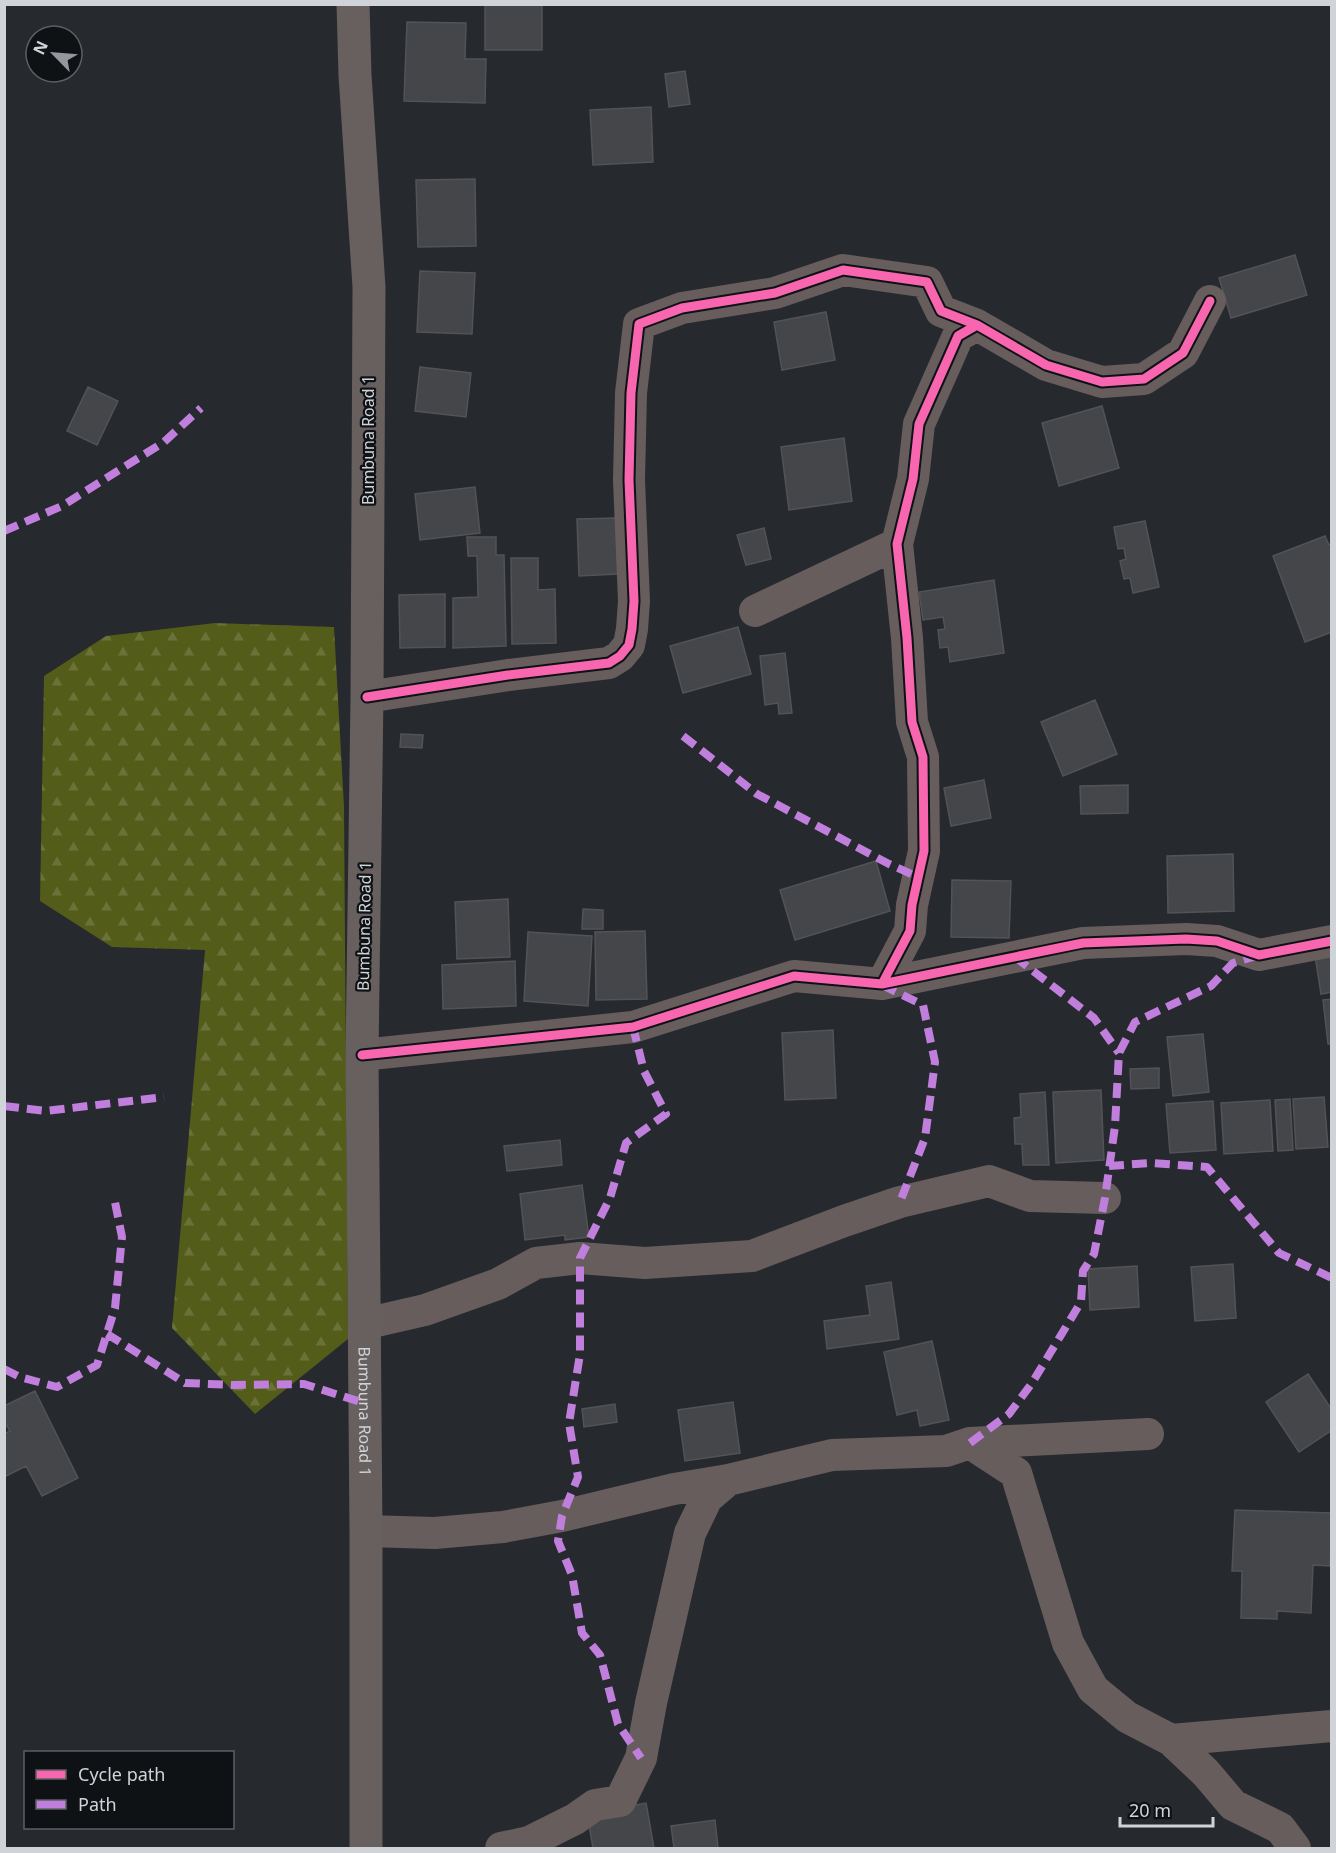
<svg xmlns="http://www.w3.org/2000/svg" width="1336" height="1853" viewBox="0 0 1336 1853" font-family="'Noto Sans',sans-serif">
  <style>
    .forest { fill: url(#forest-firs) }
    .building { fill: #45464a; stroke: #525357; stroke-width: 1.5 }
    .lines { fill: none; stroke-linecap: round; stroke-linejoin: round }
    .street { stroke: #675d5d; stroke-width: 32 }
    .secondary { stroke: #685f5f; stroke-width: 33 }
    .quiet { stroke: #c07fdc; stroke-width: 8; stroke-dasharray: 15 8; stroke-linecap: butt }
    .cycleway-casing { stroke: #0f1215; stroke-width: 13 }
    .cycleway { stroke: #f766af; stroke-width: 9 }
    .labels { text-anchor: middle; stroke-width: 4.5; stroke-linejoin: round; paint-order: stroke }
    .street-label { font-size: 16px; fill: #d0d4d9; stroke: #0f1215 }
  </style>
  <defs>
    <pattern id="forest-firs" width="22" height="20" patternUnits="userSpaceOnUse" patternTransform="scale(1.5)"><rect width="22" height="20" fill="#535c18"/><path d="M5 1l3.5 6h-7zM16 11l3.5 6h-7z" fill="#6b7239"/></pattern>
  </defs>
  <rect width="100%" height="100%" fill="#26292d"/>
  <path class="forest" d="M215 623 334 627 344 806 348 1339 255 1414 172 1328 205 950 112 947 40 901 44 676 106 636Z"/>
  <path class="building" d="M485 4H542V50H485Z
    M407 22 466 23 465 59H486L485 103 404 101Z
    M685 71 690 104 669 107 665 74Z
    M651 107 653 162 593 165 590 110Z
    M475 179 476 246 418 247 416 180Z
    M1295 255 1307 295 1231 318 1219 278Z
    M420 271 475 273 472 334 417 332Z
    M826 312 835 360 782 370 774 322Z
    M420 367 471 373 466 417 415 411Z
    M88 387 118 401 97 445 67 431Z
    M1102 406 1119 468 1059 486 1042 423Z
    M844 438 852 501 789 510 781 447Z
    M475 487 480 533 420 540 415 494Z
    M616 518 618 574 579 576 577 519Z
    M1145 521 1159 587 1133 593 1130 578 1124 579 1120 561 1126 559 1124 548 1118 549 1114 527Z
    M764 528 771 559 746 565 737 535Z
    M1325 536 1329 545 1332 543V632L1305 642 1273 556Z
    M467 537H496V555H504L506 646 453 648V598L478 597 477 556H468Z
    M511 558H538V590L555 589 556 643 512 644Z
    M994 580 1004 653 950 662 948 647 940 648 938 630 945 629 943 617 923 620 919 592Z
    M445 594V647L400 648 399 595Z
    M738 627 751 674 683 693 670 646Z
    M785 653 792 713 779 714 778 703 765 705 760 656Z
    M1095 700 1117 754 1063 776 1041 722Z
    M401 734 423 735 422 748 400 747Z
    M984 780 991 818 951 826 944 788Z
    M1128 785V813L1081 814 1080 786Z
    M1233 854 1234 911 1168 913 1167 856Z
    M876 861 890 911 795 940 780 890Z
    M952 880 1011 881 1009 938 951 937Z
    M508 899 510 957 457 959 455 902Z
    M583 909 603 910V929H582Z
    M645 931 647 999 596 1000 595 932Z
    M528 932 592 936 588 1006 524 1001Z
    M1332 946V992L1321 994 1314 949Z
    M515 961 516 1006 443 1009 442 965Z
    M1332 999V1044H1328L1323 1000Z
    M833 1030 836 1098 785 1100 782 1033Z
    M1203 1034 1209 1092 1173 1096 1167 1037Z
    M1159 1068V1088L1131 1089 1130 1069Z
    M1101 1090 1104 1160 1056 1163 1053 1092Z
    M1045 1092 1049 1165H1023L1022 1144H1015L1014 1118 1021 1117 1020 1094Z
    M1324 1097 1328 1147 1296 1149 1293 1099Z
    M1290 1099 1293 1150 1278 1151 1275 1100Z
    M1270 1100 1273 1151 1224 1154 1221 1103Z
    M1213 1101 1216 1150 1170 1153 1166 1104Z
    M560 1140 562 1165 507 1171 504 1146Z
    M582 1185 589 1237 565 1240V1235L525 1240 520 1194Z
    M1233 1264 1236 1318 1195 1321 1191 1267Z
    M1137 1266 1139 1307 1090 1310 1088 1269Z
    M891 1282 899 1339 827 1349 824 1321 870 1315 866 1286Z
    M932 1341 949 1420 920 1426 917 1410 897 1415 884 1352Z
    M1308 1374 1332 1410V1430L1299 1452 1266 1402Z
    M35 1391 78 1478 42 1496 26 1466 4 1477V1434L10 1431 4 1421V1406Z
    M733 1402 740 1453 685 1461 678 1410Z
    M615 1404 617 1422 584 1427 582 1409Z
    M1235 1510 1332 1513 1330 1566 1313 1565 1311 1613 1277 1611V1619L1241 1618 1242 1571H1232Z
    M646 1803 654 1848H593L587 1813Z
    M715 1820 718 1848H674L671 1826Z"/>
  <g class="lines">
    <path class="street" d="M755 611 897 544
      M367 697 508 675 609 663 620 656 629 645 632 629 634 601 629 480 631 393 639 324 682 308 775 293 843 270 927 282 941 311 977 325
      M882 984 910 931 912 905 924 851 923 757 912 722 907 638 897 544 913 479 919 424 958 336 977 325 1046 365 1102 382 1144 379 1183 353 1210 301
      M362 1055 633 1027 794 976 882 984 1083 943 1186 939 1217 941 1259 955 1332 941
      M364 1324 425 1310 498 1284 536 1263 580 1258 645 1263 752 1256 844 1221 900 1202 989 1181 1030 1196 1105 1198
      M970 1443 1016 1473 1068 1643 1093 1689 1127 1717 1171 1740 1206 1773 1233 1805 1280 1828 1295 1848
      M366 1531 435 1533 503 1527 562 1516 674 1489 728 1480 832 1455 946 1451 970 1443 1148 1434
      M1171 1740 1332 1726
      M501 1848 529 1842 575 1819 595 1805 620 1801 641 1758 651 1703 690 1533 707 1498 728 1480"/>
    <path class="secondary" id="s1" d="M353 4 355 75 369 287 367 697 362 1055 366 1531V1848"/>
    <path class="quiet" d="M4 531 62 506 164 442 201 408
      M683 736 757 794 889 864 918 877
      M1015 957 1094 1018 1119 1053
      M882 985 923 1005 935 1062 925 1138 900 1202
      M633 1027 644 1071 666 1114 626 1143 610 1198 580 1258V1354L569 1423 578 1477 562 1516 558 1541 572 1575 582 1633 600 1655 618 1724 641 1758
      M4 1106 46 1111 164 1097
      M1109 1166 1151 1163 1207 1167 1279 1253 1332 1278
      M107 1334 185 1383 233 1385 304 1384 364 1403
      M4 1369 20 1377 57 1387 97 1365 115 1308 122 1237 114 1197
      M970 1443 1009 1414 1032 1383 1081 1302 1083 1271 1094 1254 1105 1198 1115 1126 1119 1053 1135 1022 1211 986 1233 963 1259 955"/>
    <defs>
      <path id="cycleway" d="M367 697 508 675 609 663 620 656 629 645 632 629 634 601 629 480 631 393 639 324 682 308 775 293 843 270 927 282 941 311 977 325
        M882 984 910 931 912 905 924 851 923 757 912 722 907 638 897 544 913 479 919 424 958 336 977 325 1046 365 1102 382 1144 379 1183 353 1210 301
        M362 1055 633 1027 794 976 882 984 1083 943 1186 939 1217 941 1259 955 1332 941"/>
    </defs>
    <use href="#cycleway" class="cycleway-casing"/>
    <use href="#cycleway" class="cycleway"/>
  </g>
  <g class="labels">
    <g class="street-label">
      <text transform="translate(368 440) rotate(-90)" y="6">Bumbuna Road 1</text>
      <text transform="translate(364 926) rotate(-89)" y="6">Bumbuna Road 1</text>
      <text dy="6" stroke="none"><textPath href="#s1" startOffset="1408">Bumbuna Road 1</textPath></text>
    </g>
  </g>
  <rect width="1336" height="1853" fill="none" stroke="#d0d4d9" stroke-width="12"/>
  <rect x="24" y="1751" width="210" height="78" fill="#0f1215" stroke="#5c6063" stroke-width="1.5"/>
  <rect x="36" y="1770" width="30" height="9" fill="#f766af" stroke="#5c6063" stroke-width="1.5"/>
  <text x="78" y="1781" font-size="18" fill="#d0d4d9">Cycle path</text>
  <rect x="36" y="1800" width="30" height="9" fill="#c07fdc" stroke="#5c6063" stroke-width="1.5"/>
  <text x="78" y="1811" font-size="18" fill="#d0d4d9">Path</text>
  <g transform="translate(54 54) rotate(295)"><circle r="28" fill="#0f1215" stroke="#5c6063" stroke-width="1.5"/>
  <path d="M0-4.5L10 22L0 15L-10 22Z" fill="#94989d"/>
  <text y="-9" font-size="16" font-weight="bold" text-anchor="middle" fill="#d0d4d9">N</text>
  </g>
  <path d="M1120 1817v9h93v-9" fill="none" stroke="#d0d4d9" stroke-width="3"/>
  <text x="1129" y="1817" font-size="18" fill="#d0d4d9" stroke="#0f1215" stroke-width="4.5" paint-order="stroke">20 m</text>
</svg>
